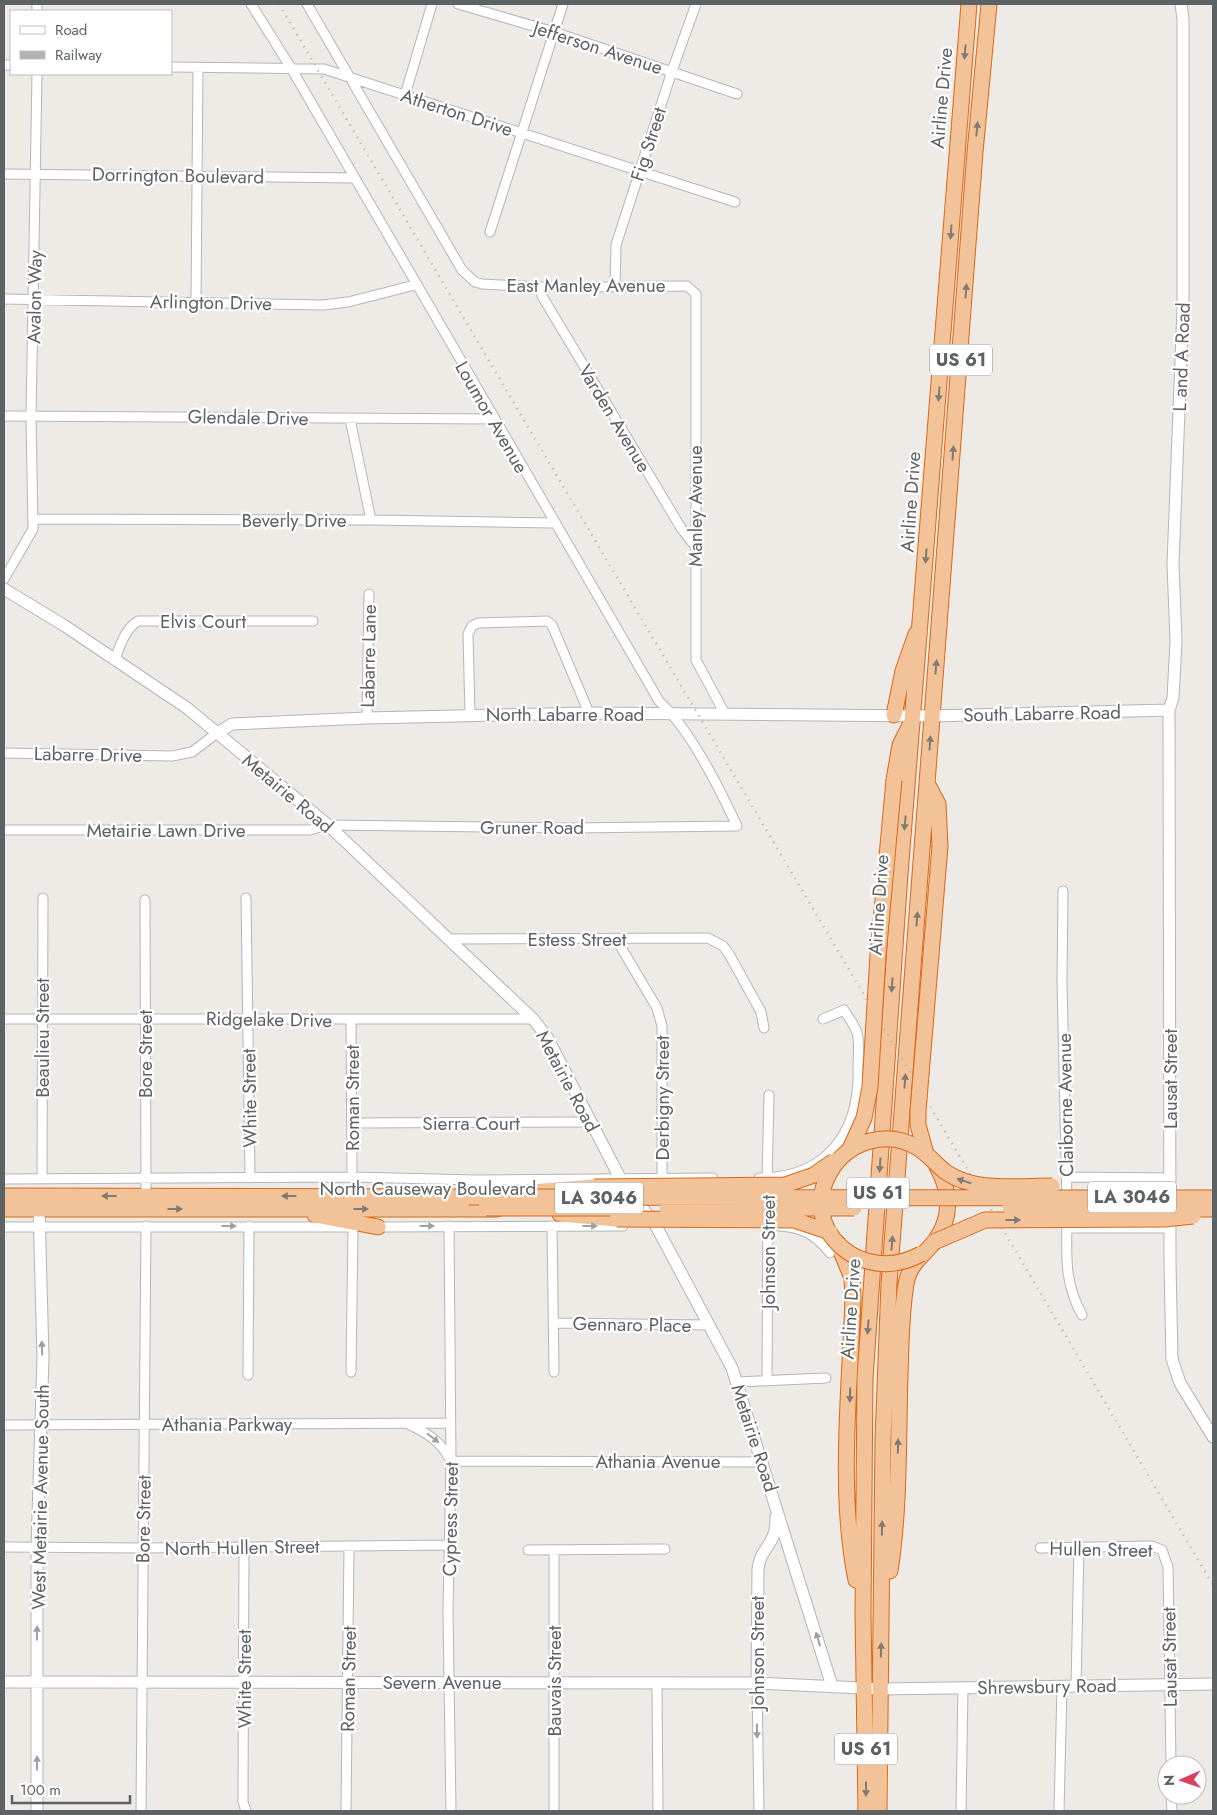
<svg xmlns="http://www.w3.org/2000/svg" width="1217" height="1815" viewBox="0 0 1217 1815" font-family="Jost,sans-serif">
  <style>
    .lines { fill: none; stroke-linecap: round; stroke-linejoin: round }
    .street-casing { stroke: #b3b7b9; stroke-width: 11 }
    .secondary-casing { stroke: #b2b6b9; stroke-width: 13 }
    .highway-casing { stroke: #dc6717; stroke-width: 17 }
    .street { stroke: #fff; stroke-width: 9 }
    .secondary { stroke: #fff; stroke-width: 11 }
    .highway { stroke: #f2c298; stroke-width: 15 }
    .rail { stroke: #b1b2b2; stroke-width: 2.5; stroke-dasharray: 1 6; stroke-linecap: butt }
    .highway-bridge-casing { stroke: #dc6717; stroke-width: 17; stroke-linecap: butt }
    .highway-bridge { stroke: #f2c298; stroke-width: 15 }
    .oneway { fill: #827a71 }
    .oneway2 { fill: #9ea1a2 }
    .labels { text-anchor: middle; stroke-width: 4.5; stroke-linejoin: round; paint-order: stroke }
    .shield { fill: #fff; stroke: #8e9192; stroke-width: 1 }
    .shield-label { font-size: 18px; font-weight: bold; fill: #5d6264 }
    .street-label { font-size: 19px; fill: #5d6264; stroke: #fff }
  </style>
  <rect width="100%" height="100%" fill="#eeeae5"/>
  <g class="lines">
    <defs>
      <path id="street" d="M307 4 462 270 475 282 482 284 540 287 687 286 696 294V660L725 714
        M458 4 554 32 737 94
        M37 11V4
        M4 65H11
        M171 67 324 69 735 202
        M405 95 432 4
        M4 174 353 178
        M490 232 563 4
        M540 287 542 296 681 528 695 546
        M615 287 616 245 672 71 696 4
        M4 299 323 305 348 302 415 285
        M196 302 198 68
        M4 416 493 419
        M350 419 371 520
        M33 519 371 520 554 523
        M4 579 33 529 31 417 37 74
        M115 659C120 646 125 629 138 621H313
        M470 715 468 634 472 626 478 623 547 621 552 625 589 713
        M367 718 369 594
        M4 753 172 756 192 752 217 733
        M4 830H310L328 825 572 828 737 826C719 787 690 729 659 701L291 68 251 4
        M1063 891 1062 982 1067 1202
        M246 898 250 1178
        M145 900 146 1199
        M447 939 708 938 723 946 729 954 761 1012 764 1028
        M616 939 657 1008 662 1026V1178
        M4 1019H533
        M351 1020 352 1177
        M352 1123 591 1122
        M1066 1177 1171 1178
        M759 1178C827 1178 860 1132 858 1068 858 1058 860 1043 857 1033 855 1025 848 1017 844 1010L823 1019
        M4 1179 352 1177 477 1180 713 1178
        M42 1179 43 898
        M767 1182 769 1095
        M1067 1215C1067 1253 1063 1280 1082 1315
        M449 1226 451 1461 448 1611 451 1811
        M552 1226 554 1372
        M779 1226C802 1227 816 1235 830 1253
        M4 1227H348
        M374 1227 623 1226
        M1067 1228H1170
        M554 1323 709 1325
        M351 1372 353 1227
        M248 1375 249 1226
        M767 1379 768 1215
        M737 1382 826 1378
        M4 1425 450 1423
        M410 1425C429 1434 441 1442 451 1461L763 1462
        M244 1546 243 1802 246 1811
        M4 1547 142 1548 450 1545
        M1040 1548 1152 1546 1162 1550 1168 1567 1171 1765
        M528 1550 665 1549
        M657 1683 658 1811
        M757 1683 759 1811
        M1076 1685 1079 1548
        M1171 1795 1172 1811
        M141 1811C141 1616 146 1421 146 1226
        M346 1811 349 1546
        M554 1811V1550
        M961 1811 963 1687
        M1059 1811 1062 1686"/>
      <path id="secondary" d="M1181 4 1183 19V308L1173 564 1176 641 1173 698 1169 710 1170 1263 1172 1359 1180 1383 1213 1437
        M4 589 65 626 187 708 328 825 533 1019 547 1037 620 1178 656 1226 732 1368 832 1686
        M217 733 232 724 367 718 589 713 932 716 1169 710
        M36 1204 39 1209 43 1357 37 1547V1811
        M4 1682 757 1683 881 1689 1213 1684
        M757 1683 758 1569C760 1547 777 1546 776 1517"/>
      <path id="highway" d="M894 715 903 671 916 634
        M894 780 900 745 911 723
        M928 785 938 804 940 846
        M531 1192 594 1187
        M4 1196 469 1197
        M4 1209H497
        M560 1214 617 1219
        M315 1215 378 1227
        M838 1244 852 1278 853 1298C850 1388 838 1492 856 1580
        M890 1571C900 1507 898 1440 900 1375 901 1345 901 1314 906 1284 909 1264 923 1256 935 1241 952 1218 951 1191 937 1167
        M866 1811 863 1613 865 1378 900 874 969 4
        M879 1811 883 1439 889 1283 975 152 989 4"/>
    </defs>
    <use href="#street" class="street-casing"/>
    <use href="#secondary" class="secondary-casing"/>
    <use href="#highway" class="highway-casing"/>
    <use href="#street" class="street"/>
    <use href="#secondary" class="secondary"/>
    <use href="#highway" class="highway"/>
    <path class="rail" d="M279 4C589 532 902 1058 1213 1585"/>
    <defs>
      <path id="highway-bridge" d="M850 1149 864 1118 870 1087 878 955 894 780
        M926 1154 918 1125V1111L940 846
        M594 1187 785 1185 814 1175 834 1161
        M469 1197 1213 1198
        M1010 1207 1213 1209
        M486 1208H617
        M667 1208H854
        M617 1219 794 1220 830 1232
        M934 1242 985 1220 1165 1219 1193 1216
        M921 1254C862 1287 797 1229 830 1172 848 1141 887 1129 918 1148 936 1160 941 1174 964 1181 991 1190 1024 1186 1052 1186"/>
    </defs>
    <use href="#highway-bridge" class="highway-bridge-casing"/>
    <use href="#highway-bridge" class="highway-bridge"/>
  </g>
  <defs><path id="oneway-solid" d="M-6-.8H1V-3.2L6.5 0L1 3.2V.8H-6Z" transform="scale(1.25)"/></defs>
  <g class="oneway">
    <use href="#oneway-solid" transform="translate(965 52) rotate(95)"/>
    <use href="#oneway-solid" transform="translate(977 129) rotate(-85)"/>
    <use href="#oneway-solid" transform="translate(951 232) rotate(94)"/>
    <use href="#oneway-solid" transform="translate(966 291) rotate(-86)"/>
    <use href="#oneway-solid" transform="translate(939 394) rotate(94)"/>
    <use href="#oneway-solid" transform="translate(953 453) rotate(-86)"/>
    <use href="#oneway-solid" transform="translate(926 556) rotate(94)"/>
    <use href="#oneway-solid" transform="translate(936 667) rotate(-85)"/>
    <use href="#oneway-solid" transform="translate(930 743) rotate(-86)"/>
    <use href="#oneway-solid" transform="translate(905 823) rotate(95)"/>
    <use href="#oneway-solid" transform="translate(917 919) rotate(-86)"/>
    <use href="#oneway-solid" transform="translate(892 985) rotate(94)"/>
    <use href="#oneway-solid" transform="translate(905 1081) rotate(-86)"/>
    <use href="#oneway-solid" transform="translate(880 1165) rotate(94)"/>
    <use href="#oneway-solid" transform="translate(964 1181) rotate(-163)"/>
    <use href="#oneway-solid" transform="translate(109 1196) rotate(-180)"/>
    <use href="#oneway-solid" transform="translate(289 1196) rotate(-180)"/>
    <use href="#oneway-solid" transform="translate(175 1209)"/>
    <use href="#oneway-solid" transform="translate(361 1209)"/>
    <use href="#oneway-solid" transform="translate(1013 1220)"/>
    <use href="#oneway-solid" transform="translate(892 1243) rotate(-86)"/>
    <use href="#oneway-solid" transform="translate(868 1327) rotate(94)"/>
    <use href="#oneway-solid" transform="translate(850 1395) rotate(92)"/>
    <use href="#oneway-solid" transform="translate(898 1446) rotate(-89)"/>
    <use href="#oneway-solid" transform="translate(882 1528) rotate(-89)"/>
    <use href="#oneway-solid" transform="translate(881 1650) rotate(-89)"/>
    <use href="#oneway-solid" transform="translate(866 1789) rotate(90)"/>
  </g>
  <g class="oneway2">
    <use href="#oneway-solid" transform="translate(229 1226)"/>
    <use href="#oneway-solid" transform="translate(427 1226)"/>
    <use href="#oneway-solid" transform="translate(590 1226)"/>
    <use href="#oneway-solid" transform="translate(42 1348) rotate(-92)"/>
    <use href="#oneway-solid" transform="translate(433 1438) rotate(38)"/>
    <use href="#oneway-solid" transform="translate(37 1633) rotate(-89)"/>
    <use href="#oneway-solid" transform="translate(818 1639) rotate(-107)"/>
    <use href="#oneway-solid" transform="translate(757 1731) rotate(89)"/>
    <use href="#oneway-solid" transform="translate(37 1763) rotate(-90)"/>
  </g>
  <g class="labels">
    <g class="shield">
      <rect x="930" y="344.5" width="62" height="31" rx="4"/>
      <rect x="847" y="1177.5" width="62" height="31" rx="4"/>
      <rect x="1088" y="1181.5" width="88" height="31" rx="4"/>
      <rect x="555" y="1182.5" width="88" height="31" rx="4"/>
      <rect x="835" y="1733.5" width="62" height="31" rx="4"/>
    </g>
    <g class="shield-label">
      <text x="961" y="366">US 61</text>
      <text x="878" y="1199">US 61</text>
      <text x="1132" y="1203">LA 3046</text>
      <text x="599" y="1204">LA 3046</text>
      <text x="866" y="1755">US 61</text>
    </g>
    <g class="street-label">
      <text transform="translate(598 47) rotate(18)" y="7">Jefferson Avenue</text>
      <text transform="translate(941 98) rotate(-85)" y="7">Airline Drive</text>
      <text transform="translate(457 112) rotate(18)" y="7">Atherton Drive</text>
      <text transform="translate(648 144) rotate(-72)" y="7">Fig Street</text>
      <text transform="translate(178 175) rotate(1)" y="7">Dorrington Boulevard</text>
      <text x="586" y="292">East Manley Avenue</text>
      <text transform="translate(34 297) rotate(-89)" y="7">Avalon Way</text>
      <text transform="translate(211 302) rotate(1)" y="7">Arlington Drive</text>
      <text transform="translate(1181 357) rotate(-88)" y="7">L and A Road</text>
      <text transform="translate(248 417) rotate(1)" y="7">Glendale Drive</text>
      <text transform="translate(492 417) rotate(60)" y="7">Loumor Avenue</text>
      <text transform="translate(615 418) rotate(59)" y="7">Varden Avenue</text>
      <text transform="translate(910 502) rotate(-86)" y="7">Airline Drive</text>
      <text transform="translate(695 506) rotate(-90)" y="7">Manley Avenue</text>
      <text x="294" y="527">Beverly Drive</text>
      <text x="203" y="628">Elvis Court</text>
      <text transform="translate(368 656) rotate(-89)" y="7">Labarre Lane</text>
      <text transform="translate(1042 713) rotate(-1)" y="7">South Labarre Road</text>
      <text x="565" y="721">North Labarre Road</text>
      <text transform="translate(88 754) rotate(1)" y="7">Labarre Drive</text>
      <text transform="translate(288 793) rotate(40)" y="7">Metairie Road</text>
      <text x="532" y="834">Gruner Road</text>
      <text x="166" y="837">Metairie Lawn Drive</text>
      <text transform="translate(878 905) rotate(-86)" y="7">Airline Drive</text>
      <text x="577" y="946">Estess Street</text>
      <text transform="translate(269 1019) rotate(1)" y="7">Ridgelake Drive</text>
      <text transform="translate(42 1038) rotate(-90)" y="7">Beaulieu Street</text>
      <text transform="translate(145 1054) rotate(-90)" y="7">Bore Street</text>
      <text transform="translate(1170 1079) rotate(-90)" y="7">Lausat Street</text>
      <text transform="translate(568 1081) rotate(62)" y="7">Metairie Road</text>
      <text transform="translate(249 1098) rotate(-91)" y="7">White Street</text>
      <text transform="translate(352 1098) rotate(-90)" y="7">Roman Street</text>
      <text transform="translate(662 1098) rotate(-90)" y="7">Derbigny Street</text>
      <text transform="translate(1065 1105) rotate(-91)" y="7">Claiborne Avenue</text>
      <text x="471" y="1130">Sierra Court</text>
      <text x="428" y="1195">North Causeway Boulevard</text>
      <text transform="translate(768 1252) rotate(-90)" y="7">Johnson Street</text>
      <text transform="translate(850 1309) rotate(-86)" y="7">Airline Drive</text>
      <text transform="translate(632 1324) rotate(1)" y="7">Gennaro Place</text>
      <text x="227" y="1431">Athania Parkway</text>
      <text transform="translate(755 1438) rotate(72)" y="7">Metairie Road</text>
      <text x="658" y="1468">Athania Avenue</text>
      <text transform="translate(40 1497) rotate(-89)" y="7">West Metairie Avenue South</text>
      <text transform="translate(143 1519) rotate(-89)" y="7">Bore Street</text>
      <text transform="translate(450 1519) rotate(-89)" y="7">Cypress Street</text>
      <text transform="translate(242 1547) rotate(-1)" y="7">North Hullen Street</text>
      <text transform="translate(1101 1549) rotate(1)" y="7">Hullen Street</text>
      <text transform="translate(757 1653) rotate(-90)" y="7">Johnson Street</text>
      <text transform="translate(1169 1657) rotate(-91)" y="7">Lausat Street</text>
      <text transform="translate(244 1679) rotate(-90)" y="7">White Street</text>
      <text transform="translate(348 1679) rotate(-89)" y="7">Roman Street</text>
      <text transform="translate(554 1681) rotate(-90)" y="7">Bauvais Street</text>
      <text x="442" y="1689">Severn Avenue</text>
      <text transform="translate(1047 1686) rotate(-1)" y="7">Shrewsbury Road</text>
    </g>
  </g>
  <rect width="1217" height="1815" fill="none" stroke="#5d6264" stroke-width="10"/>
  <rect x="10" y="10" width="162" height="65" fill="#ffffff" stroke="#bec0c1"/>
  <rect x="20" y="26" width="25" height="8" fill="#ffffff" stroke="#bec0c1"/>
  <text x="55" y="35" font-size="15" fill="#5d6264">Road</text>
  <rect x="20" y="51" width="25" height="8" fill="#b1b2b2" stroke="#bec0c1"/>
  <text x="55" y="60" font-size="15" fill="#5d6264">Railway</text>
  <g transform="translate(1182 1780) rotate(268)"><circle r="24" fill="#ffffff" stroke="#bec0c1"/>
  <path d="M0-4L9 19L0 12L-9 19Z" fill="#d84261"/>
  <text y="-8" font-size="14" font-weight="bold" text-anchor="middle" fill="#5d6264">N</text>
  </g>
  <path d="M12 1795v8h118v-8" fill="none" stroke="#5d6264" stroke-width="2.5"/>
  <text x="20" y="1795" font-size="15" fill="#5d6264" stroke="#ffffff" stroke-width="4" paint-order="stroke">100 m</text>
</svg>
